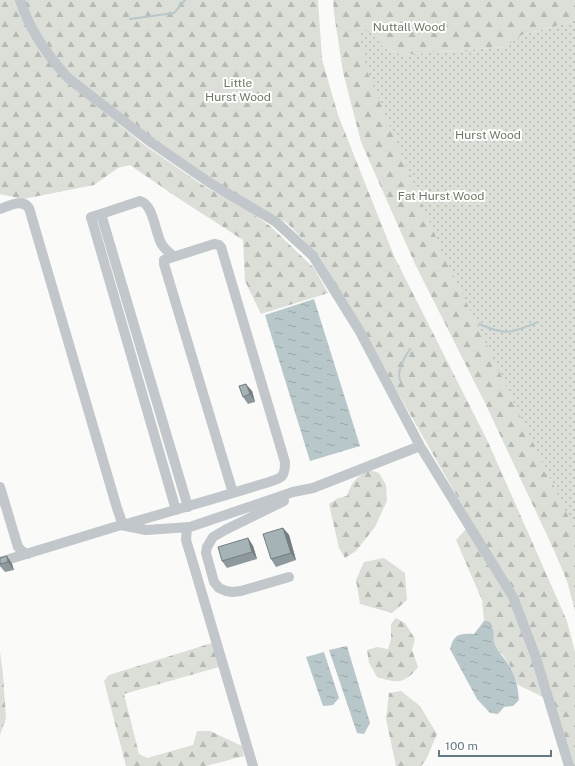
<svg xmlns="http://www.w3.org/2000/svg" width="575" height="766" viewBox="0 0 575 766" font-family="'Public Sans',sans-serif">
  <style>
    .forest { fill: url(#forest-firs) }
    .park { fill: url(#park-dots) }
    .water { fill: url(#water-ripples) }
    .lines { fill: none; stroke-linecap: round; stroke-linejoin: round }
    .stream { stroke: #b8c7c9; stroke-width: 2 }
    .minor { stroke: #c1c7ca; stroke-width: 10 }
    .wall { fill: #8e999d }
    .shaded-wall { fill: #747d7f }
    .building { fill: #a5b2b6; stroke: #747d7f }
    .labels { text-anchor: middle; stroke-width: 4; stroke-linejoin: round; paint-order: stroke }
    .park-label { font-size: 12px; fill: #6b7a64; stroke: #fff }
  </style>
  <defs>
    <pattern id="forest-firs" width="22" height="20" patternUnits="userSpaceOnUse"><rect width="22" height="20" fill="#dbdfd7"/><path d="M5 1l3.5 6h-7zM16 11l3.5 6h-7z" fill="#b5bab4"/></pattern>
    <pattern id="park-dots" width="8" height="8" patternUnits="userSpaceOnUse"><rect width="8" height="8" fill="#dbdfd7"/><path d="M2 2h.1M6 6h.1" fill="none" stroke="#b5bab4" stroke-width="1.8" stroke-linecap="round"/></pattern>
    <pattern id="water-ripples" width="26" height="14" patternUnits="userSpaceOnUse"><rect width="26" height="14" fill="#b8c7c9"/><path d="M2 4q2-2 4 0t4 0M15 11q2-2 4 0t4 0" fill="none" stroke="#99a7a9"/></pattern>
  </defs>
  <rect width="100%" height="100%" fill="#fafaf8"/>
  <path class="forest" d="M0 0H15L65 81 147 147 207 188 237 203 270 226 314 268 328 293 261 314 245 281 243 240 178 198 130 165 118 168 94 185 23 199 0 194Z
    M23 0H318L322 59 338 115 394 256 488 442 567 621 575 652V766H570L537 655 473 524 320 257 287 223 221 185 170 152 70 76C55 58 29 22 23 0Z
    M333 0H575V20L564 24 522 35 505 47 402 55 384 48 371 33 575 315V611L567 581 553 548 485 403 415 264 361 142 343 72 334 13Z
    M370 470 379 473 386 485 387 501 375 527 356 551 345 558 339 548 329 504 338 498 347 496C353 480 355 478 370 470Z
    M467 528 510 601 531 655 543 697 518 685 510 666 503 655 495 648 488 621H484L482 600 456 540Z
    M384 558 405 573 407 600 392 613 360 604 356 580 364 562Z
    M396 618 405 623 415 639 412 650 418 667C404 685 397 683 377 677L369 663 367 650 377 647 388 649 391 639V624Z
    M212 643 219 667 124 694 139 754 147 758 193 745 197 731H210L242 746 244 756 206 766H126L104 681 109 675Z
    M0 652 3 674 6 718 0 735Z
    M401 691 420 706 437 734 426 760 421 766H396L386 719 389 693Z"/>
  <path class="park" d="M575 20V531L440 247 367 71 358 26 371 33 384 48 402 55 505 47 522 35 564 24Z"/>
  <path class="water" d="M314 299 360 446 310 461 265 315Z
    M484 621H488L494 632C490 647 503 654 510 667 516 678 518 687 519 700L513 706 504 707 498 714 490 713 477 699 450 649C454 634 459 633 474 634Z
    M347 646 370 723 364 734 357 733 329 650Z
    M324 652 339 698 333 705 323 706 306 657Z"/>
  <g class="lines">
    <path class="stream" d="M130 19 174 13 185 0
      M479 324C506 336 512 333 538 322
      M401 382C395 373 404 358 410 349"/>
    <path class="minor" d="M20 0C29 29 47 55 68 78L152 143 210 183 276 222 313 256 359 330 420 446 513 597 535 655 569 766
      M0 209C9 206 22 198 29 208L117 508 123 525C172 511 220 497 269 482 282 478 285 477 285 462L221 247 219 245 214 244 167 259 164 260V264L233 493
      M101 214 91 217 176 510
      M174 257C169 252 164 249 161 243 155 231 153 204 140 201L101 214 188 507
      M0 487 18 547 23 552 28 554
      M284 501 225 530 213 537 207 547 206 553 214 582 219 588 226 591 232 592 241 591 289 577
      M187 527 186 540 190 553 253 766
      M0 562 121 525 146 530 190 527 293 492 313 488 420 446"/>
  </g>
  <path class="wall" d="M252 391 255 402 248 404 243 397Z
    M283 528 289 535 296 560 276 567 271 559Z
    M248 538 253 546 257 559 227 568 222 561Z
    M7 556 12 564 14 570 5 572 0 566V558Z"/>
  <path class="shaded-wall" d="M246 384 252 391 255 402 250 394Z
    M283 528 289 535 296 560 291 553Z
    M248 538 253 546 257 559 252 552Z
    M7 556 12 564 14 570 8 562Z"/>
  <path class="building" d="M246 384 250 394 243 397 239 386Z
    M283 528 291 553 271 559 263 534Z
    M248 538 252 552 222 561 218 547Z
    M7 556 8 562 0 564V558Z"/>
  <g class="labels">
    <g class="park-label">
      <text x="409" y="31">Nuttall Wood</text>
      <text x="238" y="87">Little<tspan x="238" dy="14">Hurst Wood</tspan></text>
      <text x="488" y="139">Hurst Wood</text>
      <text x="441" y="200">Fat Hurst Wood</text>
    </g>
  </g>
  <path d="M439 750v6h112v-6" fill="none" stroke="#657a83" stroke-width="2"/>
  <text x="445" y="750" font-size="12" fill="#657a83" stroke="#ffffff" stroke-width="3" paint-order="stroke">100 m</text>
</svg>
